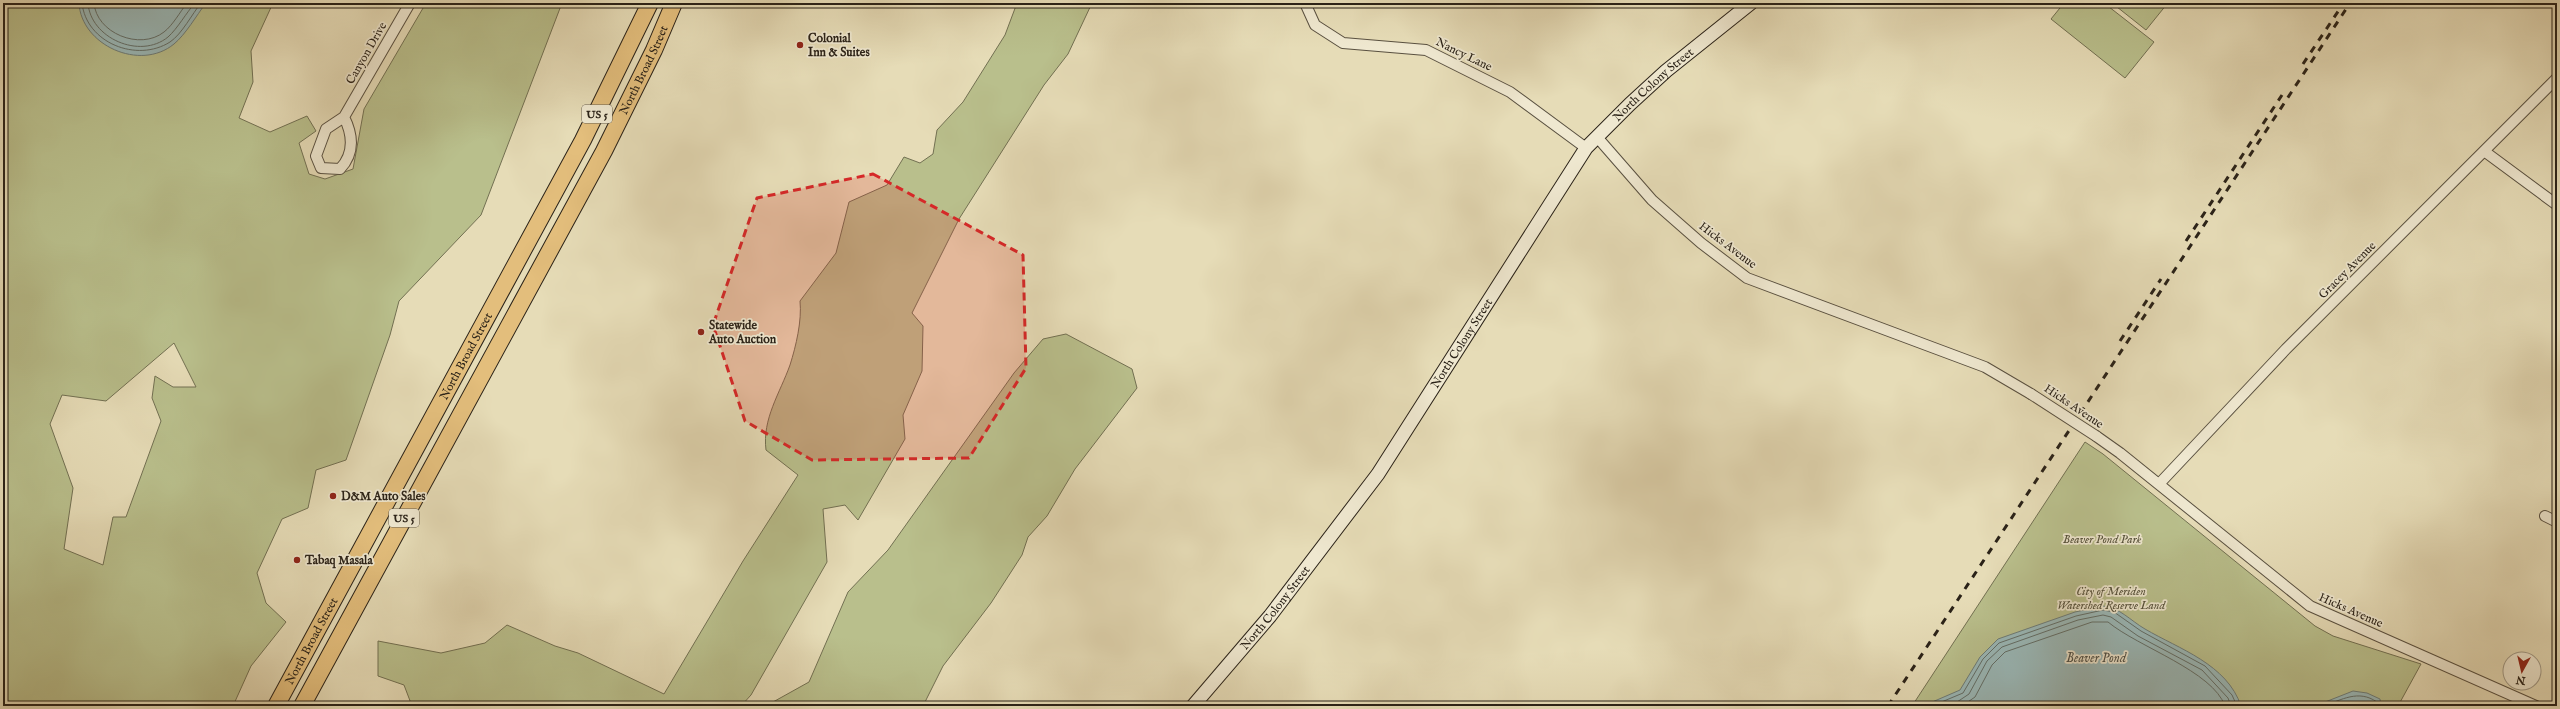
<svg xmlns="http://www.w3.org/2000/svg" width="2560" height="709" viewBox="0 0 2560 709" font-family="'IM FELL English',serif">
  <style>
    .green { fill: #b9bf8c; stroke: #727052; fill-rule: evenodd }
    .water { fill: #9ab9b9; stroke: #6d7d79 }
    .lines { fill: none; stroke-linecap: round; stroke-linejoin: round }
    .shore { stroke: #626e68; stroke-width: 1 }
    .minor-casing { stroke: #595040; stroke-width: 12 }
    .secondary-casing { stroke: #2a2218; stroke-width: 15 }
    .trunk-casing { stroke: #2a2218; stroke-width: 18 }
    .minor { stroke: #efe8d0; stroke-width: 10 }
    .secondary { stroke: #efe8d0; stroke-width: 13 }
    .trunk { stroke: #e3be7c; stroke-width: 16 }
    .rail { stroke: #2a2218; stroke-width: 3; stroke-dasharray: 7 7; stroke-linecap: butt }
    .minor-bridge-casing { stroke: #595040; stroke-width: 12; stroke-linecap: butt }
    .minor-bridge { stroke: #efe8d0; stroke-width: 10 }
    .marked { fill: #d62828; fill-opacity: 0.2; stroke: #d62828; stroke-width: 3; stroke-dasharray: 8 5; stroke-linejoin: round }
    .poi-dot { fill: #8f2418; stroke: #efe8d0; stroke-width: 1.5 }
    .labels { text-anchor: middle; stroke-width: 3.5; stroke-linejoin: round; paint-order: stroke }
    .shield { fill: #efe8d0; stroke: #655d4f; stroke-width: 1 }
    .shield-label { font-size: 11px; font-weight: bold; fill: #2a2218 }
    .poi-label { font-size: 12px; font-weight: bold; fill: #2a2218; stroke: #efe8d0; text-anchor: start }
    .street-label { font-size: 12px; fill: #2a2218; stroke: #efe8d0 }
    .park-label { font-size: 12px; font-style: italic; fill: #55513b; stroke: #efe8d0 }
    .water-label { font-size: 13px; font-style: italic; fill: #4c4f48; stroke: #efe8d0 }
  </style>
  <rect width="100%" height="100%" fill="#e6dcb7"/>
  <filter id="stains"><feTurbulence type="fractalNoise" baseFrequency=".005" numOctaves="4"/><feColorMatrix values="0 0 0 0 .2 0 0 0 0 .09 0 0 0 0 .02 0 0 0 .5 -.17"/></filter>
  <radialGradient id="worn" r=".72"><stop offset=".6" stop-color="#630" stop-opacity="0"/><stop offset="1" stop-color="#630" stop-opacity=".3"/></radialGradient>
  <path class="green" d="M3 3H273L251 51 253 82 239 118 270 132 307 116 316 131 299 143 309 174 325 179 353 169 364 109 426 3H562L481 215 399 301 390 335 346 460 316 470 308 508 282 519 257 573 266 603 286 622 251 666 233 706H3ZM174 343 196 387H173L155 376 152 398 161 421 126 517H113L103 565 64 549 73 488 50 424 62 395 106 401Z
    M1017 3H1092L1068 54 1044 85 959 219 912 313 923 326 922 371 903 415 905 439 858 520 845 505 823 509 827 562 751 695 741 706H412L404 685 378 676V641L441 653 485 643 507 625 555 646 578 653 664 694 743 561 798 475 766 450C762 419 780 393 790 365 796 346 802 321 800 301L836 253 849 202 887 185 904 157 920 163 933 154 937 130 963 102 1005 35Z
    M2064 3H2104L2154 42 2125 78 2051 19Z
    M2112 3H2165L2167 4 2146 30Z
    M1066 334 1132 369 1137 388 1075 469 1047 516 1028 537 1022 555 991 603 943 666 923 706H771L773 702 809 682 848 592 888 550 1014 373 1043 339Z
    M2085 442 2103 454 2315 626 2333 636 2421 664 2398 706H1912Z"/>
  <path class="water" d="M79 3H206C196 16 186 34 174 44 140 72 81 45 79 3Z
    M2103 606C2119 607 2131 621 2145 629 2179 649 2227 664 2241 706H1923L1960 690 1980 657 1998 639 2075 612Z
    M2353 691 2367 693 2380 699 2381 706H2315Z"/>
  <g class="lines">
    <path class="shore" d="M82 3C86 43 137 63 170 42 182 34 192 14 201 3
      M88 3C90 38 140 60 168 37 178 28 186 13 195 3
      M94 3C96 33 140 51 164 32 173 25 180 12 187 3
      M1932 706 1963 693 1983 659 1999 643 2076 616 2103 610 2114 612 2141 631 2205 666 2232 695 2237 706
      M1945 706 1954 704 1969 694 1987 661 2002 647 2078 620 2103 615 2111 617 2138 636 2202 670 2228 698 2231 706
      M1962 706 1975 697 1992 665 2005 652 2092 622H2108C2138 647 2213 671 2225 706
      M2323 706C2342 700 2358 689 2377 702V706"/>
    <defs>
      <path id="minor" d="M1305 3 1315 25 1343 43 1426 50 1510 92 1586 148
        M344 117C353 135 355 153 340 169L321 168 316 156 326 129 344 117 410 3
        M1597 137 1652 200 1701 243 1747 278 1985 367 2031 394
        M2484 151 2557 205
        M2096 436 2120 453 2310 606 2536 706
        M2159 484 2286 349 2557 78
        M2545 516 2557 522"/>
      <g id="secondary">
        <path id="s1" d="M1193 706 1270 616 1378 474 1586 148 1630 104 1666 71 1751 3"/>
      </g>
      <g id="trunk">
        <path id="s2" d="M276 706 583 140 650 3"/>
        <path id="s3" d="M302 706 604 151 654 50 674 3"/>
      </g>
    </defs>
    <use href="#minor" class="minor-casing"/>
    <use href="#secondary" class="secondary-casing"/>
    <use href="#trunk" class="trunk-casing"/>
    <use href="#minor" class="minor"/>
    <use href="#secondary" class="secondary"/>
    <use href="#trunk" class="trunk"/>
    <path class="rail" d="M2303 64 2343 4
      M2186 241 2282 95
      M2120 341 2161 279
      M1888 706 2350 3"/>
    <defs>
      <path id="minor-bridge" d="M2031 394 2096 436"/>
    </defs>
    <use href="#minor-bridge" class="minor-bridge-casing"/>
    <use href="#minor-bridge" class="minor-bridge"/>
  </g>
  <path class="marked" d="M873 174 1023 255 1026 368 969 458 812 460 745 421 713 325 757 198Z"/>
  <g class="poi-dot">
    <circle cx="800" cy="45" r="4"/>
    <circle cx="701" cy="332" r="4"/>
    <circle cx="333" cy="496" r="4"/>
    <circle cx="297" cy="560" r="4"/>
  </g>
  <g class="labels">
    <g class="shield">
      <rect x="582" y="105" width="30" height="18" rx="3"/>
      <rect x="389" y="509" width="30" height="18" rx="3"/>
    </g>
    <g class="shield-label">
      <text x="597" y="118">US 5</text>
      <text x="404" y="522">US 5</text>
    </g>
    <g class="poi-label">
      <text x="808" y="42">Colonial<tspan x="808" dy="14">Inn &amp; Suites</tspan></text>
      <text x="709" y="329">Statewide<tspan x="709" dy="14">Auto Auction</tspan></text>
      <text x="341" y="500">D&amp;M Auto Sales</text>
      <text x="305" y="564">Tabaq Masala</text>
    </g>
    <g class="street-label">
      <text transform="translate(366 53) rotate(-60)" y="4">Canyon Drive</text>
      <text transform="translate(1464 54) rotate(26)" y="4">Nancy Lane</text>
      <text dy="4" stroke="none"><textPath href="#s3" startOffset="722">North Broad Street</textPath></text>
      <text dy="4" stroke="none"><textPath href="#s1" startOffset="776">North Colony Street</textPath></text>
      <text transform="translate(1728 245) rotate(37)" y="4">Hicks Avenue</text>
      <text transform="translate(2347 270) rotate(-45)" y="4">Gracey Avenue</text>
      <text dy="4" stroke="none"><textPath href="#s1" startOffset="452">North Colony Street</textPath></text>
      <text dy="4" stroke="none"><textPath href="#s2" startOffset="398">North Broad Street</textPath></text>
      <text transform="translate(2074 406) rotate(34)" y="4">Hicks Avenue</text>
      <text dy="4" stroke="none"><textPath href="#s1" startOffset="128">North Colony Street</textPath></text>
      <text transform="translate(2351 610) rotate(24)" y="4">Hicks Avenue</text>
      <text dy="4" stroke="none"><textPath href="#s2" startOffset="74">North Broad Street</textPath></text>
    </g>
    <g class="park-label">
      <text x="2102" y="543">Beaver Pond Park</text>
      <text x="2111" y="595">City of Meriden<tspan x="2111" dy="14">Watershed Reserve Land</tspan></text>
    </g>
    <g class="water-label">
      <text x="2096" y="662">Beaver Pond</text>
    </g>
  </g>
  <rect width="2560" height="709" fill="none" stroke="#e6dcb7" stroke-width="16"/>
  <rect x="4" y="4" width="2552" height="701" fill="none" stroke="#2a2218" stroke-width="2"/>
  <rect x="8" y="8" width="2544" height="693" fill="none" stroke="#2a2218"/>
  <g transform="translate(2522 671) rotate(188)"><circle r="19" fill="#efe8d0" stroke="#a09986"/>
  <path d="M0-3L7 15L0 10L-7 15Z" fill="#8f2418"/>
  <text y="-6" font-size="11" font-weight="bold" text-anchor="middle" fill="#2a2218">N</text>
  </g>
  <rect width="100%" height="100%" filter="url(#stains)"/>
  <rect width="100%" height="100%" fill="url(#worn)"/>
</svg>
